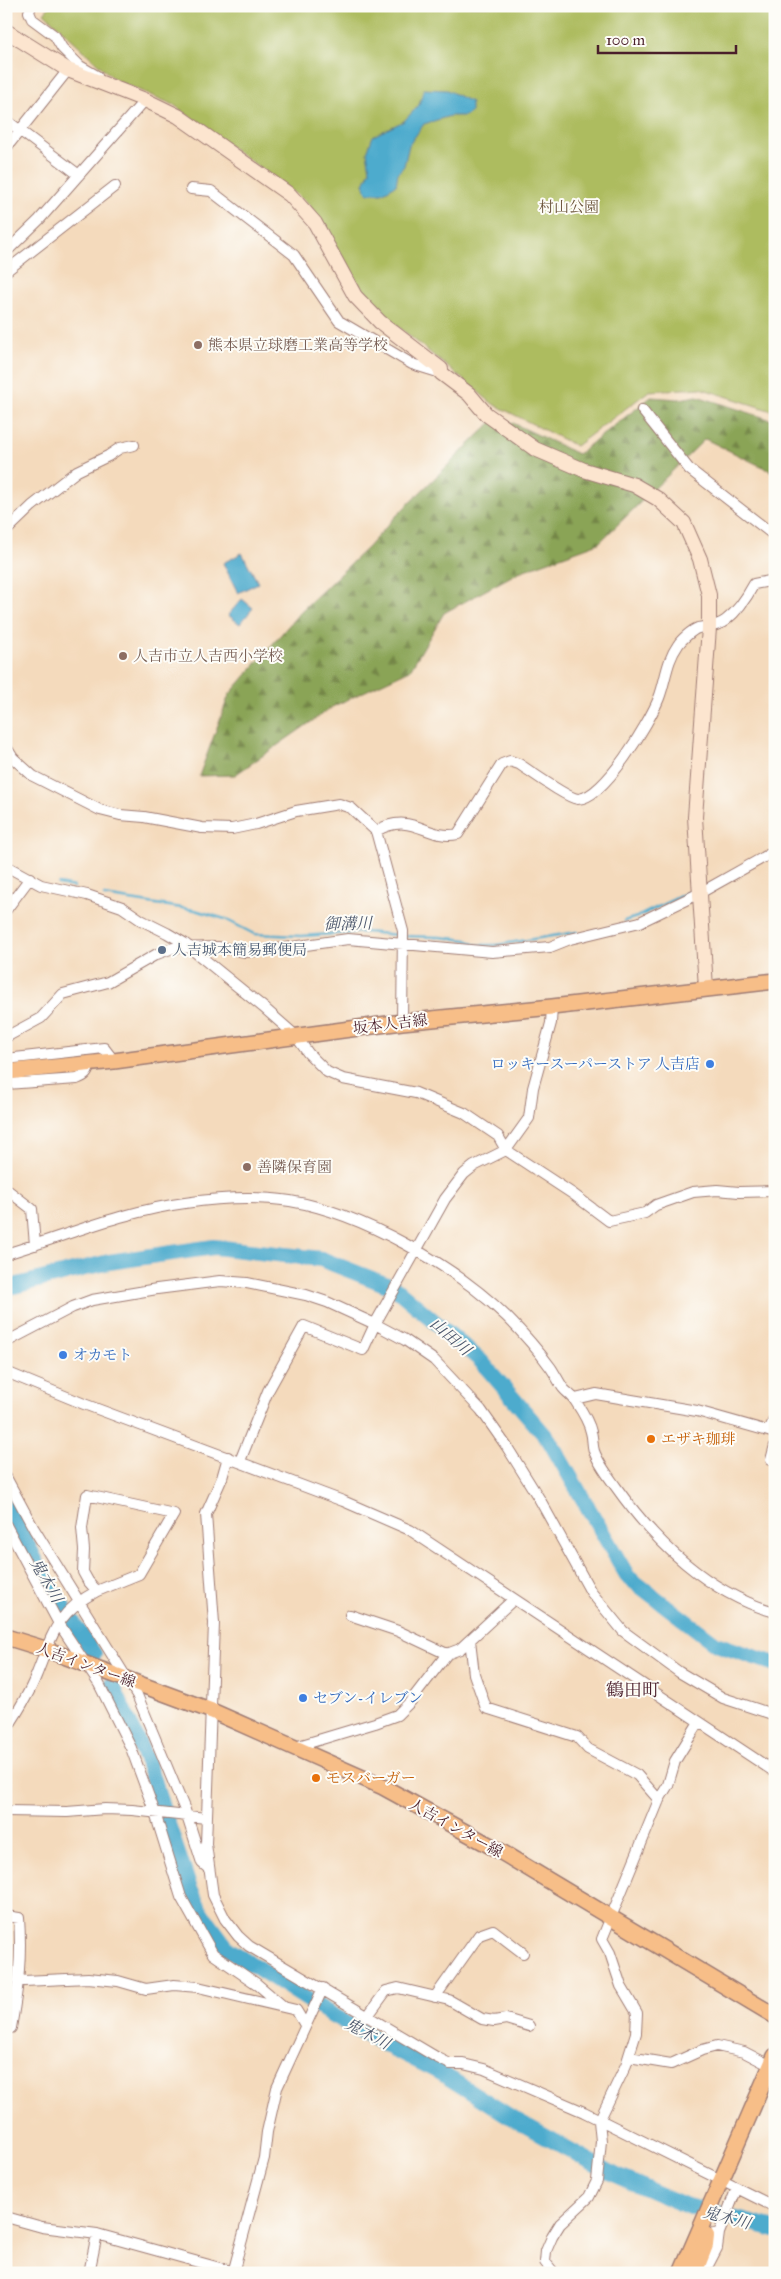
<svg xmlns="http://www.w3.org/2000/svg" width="781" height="2279" viewBox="0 0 781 2279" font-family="'IM FELL Great Primer','Noto Serif JP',serif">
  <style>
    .forest { fill: url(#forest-firs); stroke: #6a6240 }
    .park { fill: #adbc5f; stroke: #7c6e45 }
    .water { fill: #4eabcd; stroke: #4c657c }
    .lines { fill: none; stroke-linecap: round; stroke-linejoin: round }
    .stream { stroke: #4eabcd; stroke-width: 2.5 }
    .river { stroke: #4eabcd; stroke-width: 16 }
    .street-casing { stroke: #9f7c74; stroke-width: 12 }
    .secondary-casing { stroke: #9f7c74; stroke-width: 16 }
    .primary-casing { stroke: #9f7c74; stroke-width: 18 }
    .highway-casing { stroke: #9f7c74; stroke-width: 20 }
    .street { stroke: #fff; stroke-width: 10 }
    .secondary { stroke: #fce5cf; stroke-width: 14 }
    .primary { stroke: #f7be88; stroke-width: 15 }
    .highway { stroke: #f7be88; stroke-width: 18 }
    .education-dot { fill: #8d6e63; stroke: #fdfcf7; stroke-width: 2 }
    .service-dot { fill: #5c6f8a; stroke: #fdfcf7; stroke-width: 2 }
    .shop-dot { fill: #3f7fe0; stroke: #fdfcf7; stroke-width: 2 }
    .food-dot { fill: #e8710a; stroke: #fdfcf7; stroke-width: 2 }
    .labels { text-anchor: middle; stroke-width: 4; stroke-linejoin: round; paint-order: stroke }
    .park-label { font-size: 15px; fill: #6d563d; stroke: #fdfcf7 }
    .education-label { font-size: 15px; fill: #785e54; stroke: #fdfcf7; text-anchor: start }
    .service-label { font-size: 15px; fill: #4e5e75; stroke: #fdfcf7; text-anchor: start }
    .street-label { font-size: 15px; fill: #4a1f2b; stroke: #fdfcf7 }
    .shop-label { font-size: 15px; fill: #366cbe; stroke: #fdfcf7; text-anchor: start }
    .food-label { font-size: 15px; fill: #c56008; stroke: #fdfcf7; text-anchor: start }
    .water-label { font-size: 16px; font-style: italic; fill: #4c576c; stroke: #fdfcf7 }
    .quarter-label { font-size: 18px; fill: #4a1f2b; stroke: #fdfcf7 }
  </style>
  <defs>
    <pattern id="forest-firs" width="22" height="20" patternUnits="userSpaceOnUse" patternTransform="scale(1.25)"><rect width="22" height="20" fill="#8aa456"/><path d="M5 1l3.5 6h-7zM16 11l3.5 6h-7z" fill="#738547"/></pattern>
  </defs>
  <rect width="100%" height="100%" fill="#fdfcf7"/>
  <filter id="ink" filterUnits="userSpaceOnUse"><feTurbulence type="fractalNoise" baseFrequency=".02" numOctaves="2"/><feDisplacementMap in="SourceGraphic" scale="10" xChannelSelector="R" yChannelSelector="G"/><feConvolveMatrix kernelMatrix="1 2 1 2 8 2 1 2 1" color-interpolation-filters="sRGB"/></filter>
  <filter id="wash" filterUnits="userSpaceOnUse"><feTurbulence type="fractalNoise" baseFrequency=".0096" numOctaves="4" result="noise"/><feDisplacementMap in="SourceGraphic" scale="20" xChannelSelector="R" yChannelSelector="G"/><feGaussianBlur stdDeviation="1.12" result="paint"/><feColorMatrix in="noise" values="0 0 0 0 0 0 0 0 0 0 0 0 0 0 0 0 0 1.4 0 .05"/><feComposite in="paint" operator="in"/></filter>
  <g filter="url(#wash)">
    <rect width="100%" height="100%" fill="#f4dabc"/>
    <path class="forest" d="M697 396 775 421V473L705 439 599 543 519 572 444 613 410 670 334 706 235 775 199 776 229 695 301 611 368 547 395 517 498 416 578 454 651 397 679 399Z"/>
    <path class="park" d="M50 6H775V412L700 388 649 391 576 446 493 404 373 306 308 203 174 105 115 80 44 13Z"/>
    <path class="water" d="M424 89 447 90 471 102V112L465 116H450L424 124 409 145 404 166 398 173 396 185 382 193H367L364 184 370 170 367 152 373 136 404 121 419 105Z
      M242 553 258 583 238 593 223 563Z
      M242 599 253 608 240 624 228 615Z"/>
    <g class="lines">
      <path class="stream" d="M58 884 74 887
        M104 896 195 910 225 919 254 934 301 936 365 932 399 935
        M624 921 637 917 693 890
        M405 936 440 937 467 940 476 945H496L577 932"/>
      <path class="river" d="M6 1288 109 1262 214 1247 321 1259 395 1288 480 1360 549 1440 628 1577 716 1644 775 1664
        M6 1502 48 1585 94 1654
        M112 1684 147 1762 190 1889 202 1914 228 1949 327 2012 384 2044 438 2071 514 2119 615 2175 687 2206 775 2229"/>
    </g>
  </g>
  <g filter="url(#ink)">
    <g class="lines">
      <defs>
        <path id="street" d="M31 6 29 12 32 19 55 36 62 48 80 66 97 76
          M6 120 79 175
          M6 148 68 70
          M191 189 211 191 294 255 339 321 412 364 441 373
          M6 252 39 220 145 100
          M6 271 115 186
          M642 410 689 469 775 536
          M6 531 32 506 77 471 108 456 120 448 134 445
          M6 747 13 758 33 776 100 810 120 815 144 817 202 828 232 829 256 824 296 811 339 804 351 808 376 831 403 931 402 1022
          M376 831C413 810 427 841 458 834L502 764 510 761 519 764C530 771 567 798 578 799 604 799 650 721 659 698 666 680 666 662 678 645 681 640 692 630 698 628 707 626 718 627 726 620 738 611 747 597 754 584L775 580
          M6 866 41 885 87 895 122 907 141 920 167 933 184 943 263 1007 296 1036 308 1053 327 1072 343 1079 416 1093 464 1113 498 1136 506 1150 573 1194 609 1221 645 1213 656 1205 693 1192 717 1190 739 1192 775 1191
          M6 910 30 878
          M6 1037 41 1018 63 994 108 982 157 954 173 948 218 947 246 952 285 948 348 939 492 952 550 947 570 939 640 922 700 893 775 851
          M6 1059 104 1048 114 1061
          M6 1084 77 1079C85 1076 89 1073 89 1064
          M6 1189 32 1209 35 1245
          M6 1254C65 1236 124 1211 185 1203 219 1198 257 1196 290 1201 362 1213 455 1266 507 1317 523 1333 538 1350 551 1368 555 1374 559 1382 563 1388 567 1393 573 1396 576 1402 582 1411 589 1422 591 1432 593 1438 592 1445 594 1451 598 1463 609 1477 616 1487 655 1542 709 1594 775 1612
          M6 1342 73 1307 92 1300 157 1289 220 1281 247 1283 306 1295 327 1302 375 1324 405 1340 434 1360 481 1410 507 1447 540 1500 591 1592 623 1631 679 1672 723 1698 775 1715
          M6 1372 84 1404 343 1501 410 1530 775 1772
          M575 1399 596 1394 697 1411 775 1433
          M769 1431 775 1417
          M775 1445 771 1460 775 1461
          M228 1457 222 1478 206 1514 214 1623 206 1844 213 1895 225 1919 238 1936 249 1946 436 2057 450 2064H463L484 2069 584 2112 775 2207
          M240 1461 268 1391 304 1326 363 1350 375 1324 445 1199 464 1174 474 1166 506 1150 529 1118 533 1088 551 1023 552 1007
          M6 1477 34 1529 137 1695 185 1810 202 1863 209 1869
          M6 1525 58 1622 99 1684 131 1748 155 1813 181 1897 213 1954 257 1984 283 2006
          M350 1615 398 1631 447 1654
          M470 1640 474 1674 486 1708 577 1737 588 1749 637 1775 659 1800
          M6 1730C17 1713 29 1694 36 1676 53 1634 55 1613 97 1591L88 1581 83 1572 84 1550 82 1528 87 1495 174 1514 139 1574 97 1591
          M295 1747 375 1723 397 1715 410 1702 447 1654 460 1649 514 1599
          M6 1811 67 1812 105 1809 132 1810 206 1818
          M6 1916 19 1918C22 1958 18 1988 11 2028L6 2027
          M20 1979 24 1981 88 1978 118 1981 146 1989 174 1985 198 1987 296 2010 305 2025
          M435 1997 479 1935 493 1930 523 1953
          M367 2017 386 1991 398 1988 449 2000 482 2019 494 2021 506 2019 529 2026
          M629 2057 671 2064 702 2050 717 2046 744 2052 771 2066
          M6 2217 42 2227 97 2234 238 2273
          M700 2233 705 2236 719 2233 717 2248 704 2273
          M719 2233 737 2188
          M89 2273 97 2234
          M233 2273 264 2158 267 2132 277 2088 323 1988
          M554 2273 545 2262 546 2251 552 2237 560 2224 589 2197 597 2181 601 2141 599 2121 626 2065 636 2033 637 2013 621 1986 610 1953 602 1939 659 1800 668 1785 675 1761 699 1722"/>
        <path id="secondary" d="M6 31 68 70 145 100 178 116 290 195 315 223 355 296 380 322 441 369V373L469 394 486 414 535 449 584 470 634 485 658 499 684 523 700 559 709 595V628L695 817 706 988"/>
        <path id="primary" d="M6 1072 114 1061 402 1022 552 1007 775 981
          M6 1637 45 1649 212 1711 383 1787 498 1850 775 2016
          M681 2273 775 2056"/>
        <path id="highway" d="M693 2273 704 2245 705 2236"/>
      </defs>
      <use href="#street" class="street-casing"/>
      <use href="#secondary" class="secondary-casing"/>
      <use href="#primary" class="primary-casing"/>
      <use href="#highway" class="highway-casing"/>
      <use href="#street" class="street"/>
      <use href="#secondary" class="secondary"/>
      <use href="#primary" class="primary"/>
      <use href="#highway" class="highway"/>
    </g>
  </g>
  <g class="education-dot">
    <circle cx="198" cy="345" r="5"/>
    <circle cx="123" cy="656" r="5"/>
    <circle cx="247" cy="1167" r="5"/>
  </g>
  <circle class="service-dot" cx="162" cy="950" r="5"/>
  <g class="shop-dot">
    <circle cx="710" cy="1064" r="5"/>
    <circle cx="63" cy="1355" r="5"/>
    <circle cx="303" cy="1698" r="5"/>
  </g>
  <g class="food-dot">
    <circle cx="651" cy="1439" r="5"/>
    <circle cx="316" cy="1778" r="5"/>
  </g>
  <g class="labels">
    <g class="park-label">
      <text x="569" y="212">村山公園</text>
    </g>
    <g class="education-label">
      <text x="208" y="350">熊本県立球磨工業高等学校</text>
      <text x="133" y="661">人吉市立人吉西小学校</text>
      <text x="257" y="1172">善隣保育園</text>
    </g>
    <g class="service-label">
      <text x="172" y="955">人吉城本簡易郵便局</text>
    </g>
    <g class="street-label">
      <text transform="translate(390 1024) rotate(-7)" y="5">坂本人吉線</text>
      <text transform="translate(86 1665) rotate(20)" y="5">人吉インター線</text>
      <text transform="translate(456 1828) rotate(29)" y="5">人吉インター線</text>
    </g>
    <g class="shop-label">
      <text x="700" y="1069" text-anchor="end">ロッキースーパーストア 人吉店</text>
      <text x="73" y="1360">オカモト</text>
      <text x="313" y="1703">セブン-イレブン</text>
    </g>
    <g class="food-label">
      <text x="661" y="1444">エザキ珈琲</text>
      <text x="326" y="1783">モスバーガー</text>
    </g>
    <g class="water-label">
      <text transform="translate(348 923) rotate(-1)" y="6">御溝川</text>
      <text transform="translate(451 1336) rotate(41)" y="6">山田川</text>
      <text transform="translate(47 1580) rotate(60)" y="6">鬼木川</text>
      <text transform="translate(368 2033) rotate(28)" y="6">鬼木川</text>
      <text transform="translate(727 2217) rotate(15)" y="6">鬼木川</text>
    </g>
    <g class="quarter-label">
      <text x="633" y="1696">鶴田町</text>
    </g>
  </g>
  <rect width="781" height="2279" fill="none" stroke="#fdfcf7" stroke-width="25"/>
  <path d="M598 45v8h138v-8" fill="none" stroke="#4a1f2b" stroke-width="2.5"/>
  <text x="606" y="45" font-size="15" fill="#4a1f2b" stroke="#fdfcf7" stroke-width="4" paint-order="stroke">100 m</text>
</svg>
